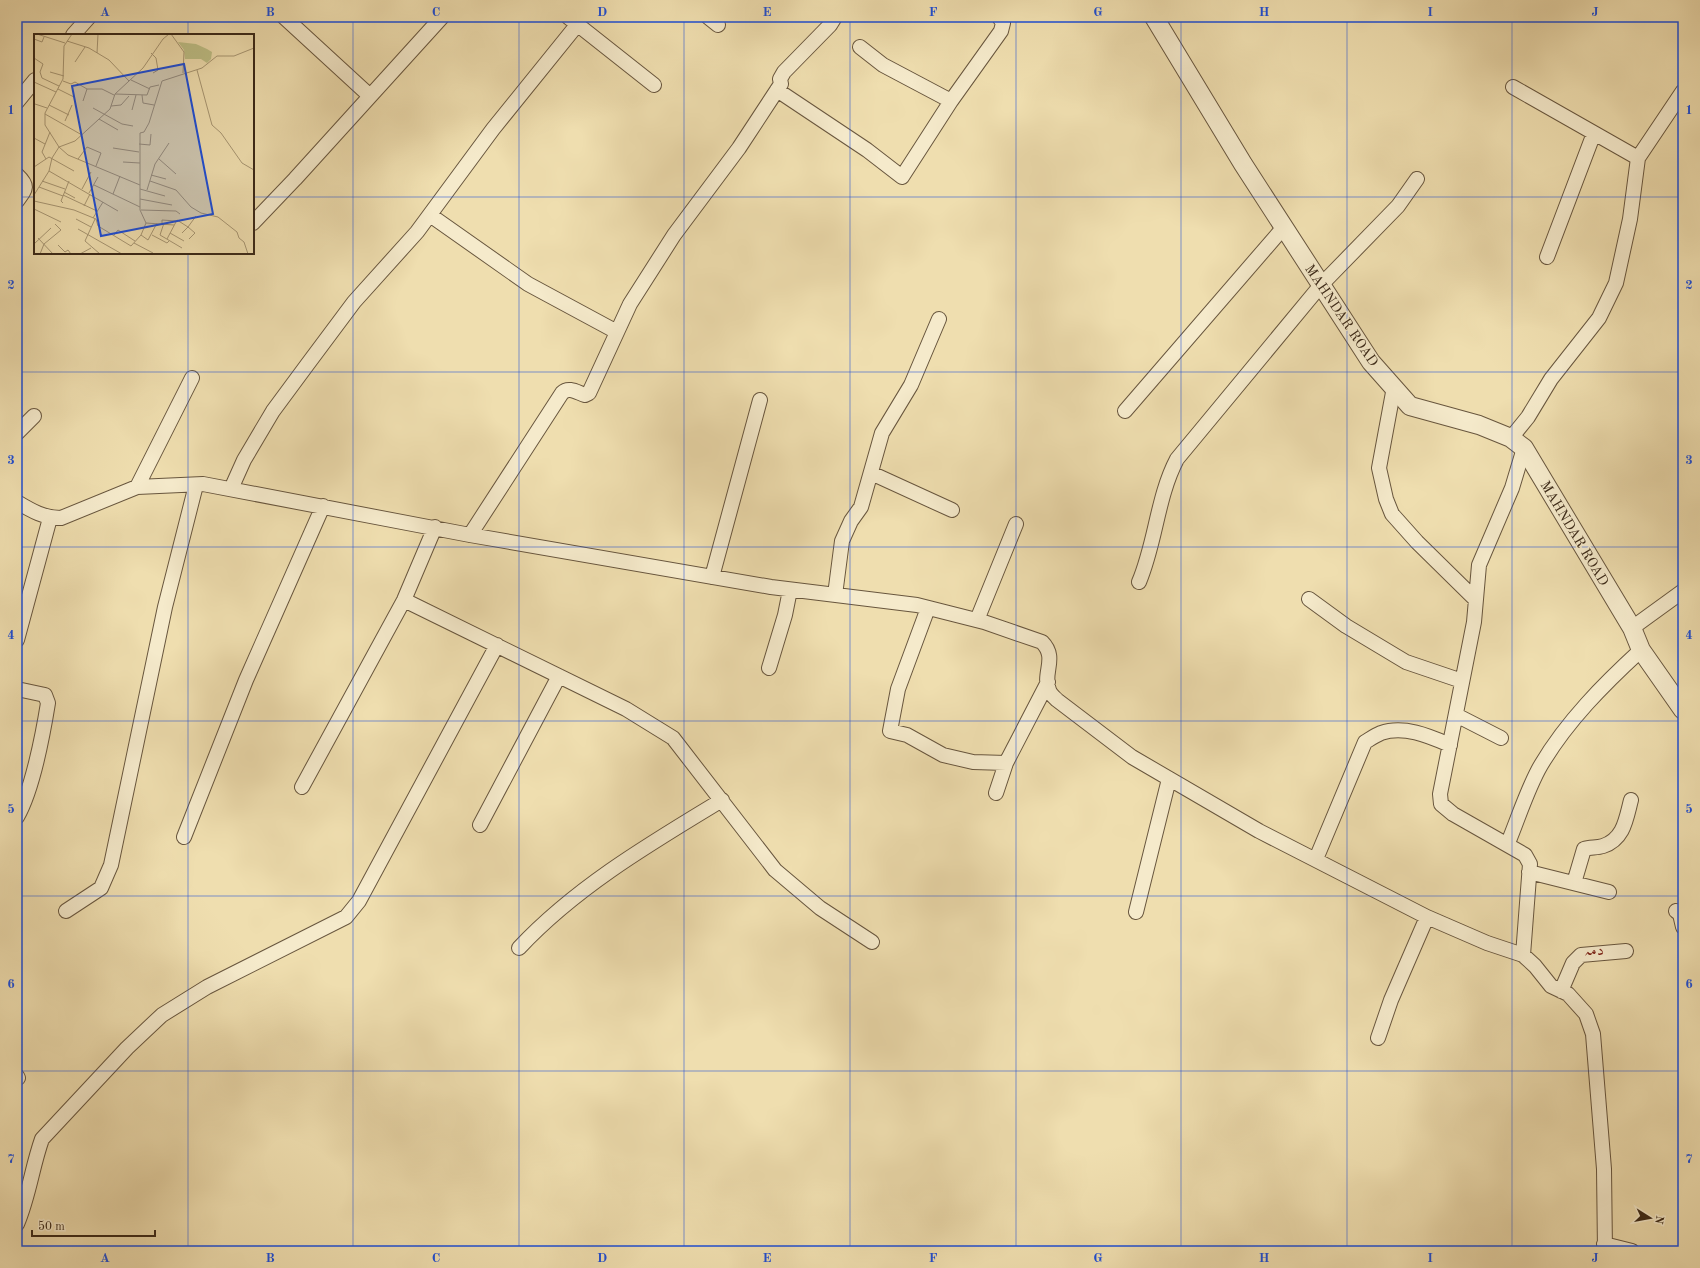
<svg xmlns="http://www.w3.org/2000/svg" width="1700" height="1268" viewBox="0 0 1700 1268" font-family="'Old Standard TT',Amiri,serif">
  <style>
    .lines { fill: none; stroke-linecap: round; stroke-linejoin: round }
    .minor-casing { stroke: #68563e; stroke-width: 16 }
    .tertiary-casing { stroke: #68563e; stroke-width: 20 }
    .minor { stroke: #f5eacb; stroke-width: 14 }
    .tertiary { stroke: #f5eacb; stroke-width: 18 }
    .grid { fill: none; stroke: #1d4ed8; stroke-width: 1; stroke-opacity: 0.55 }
    .labels { text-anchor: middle; stroke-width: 3; stroke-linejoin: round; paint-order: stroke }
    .street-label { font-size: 14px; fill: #3b2918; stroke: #f5eacb }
    .quarter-label { font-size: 16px; fill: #7a1f14; stroke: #f5eacb }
    .inset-road { fill: none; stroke: #a79673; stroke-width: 1 }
    .view { fill: #1d4ed8; fill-opacity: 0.15; stroke: #1d4ed8; stroke-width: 2 }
    .inset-edge { fill: none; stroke: #3b2918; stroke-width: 2 }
    .neatline { fill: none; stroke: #1d4ed8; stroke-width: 1.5 }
    .grid-label { font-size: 13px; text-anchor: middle; font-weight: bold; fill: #1d4ed8 }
  </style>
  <rect width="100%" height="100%" fill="#efdeaf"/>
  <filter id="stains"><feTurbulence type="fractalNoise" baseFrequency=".005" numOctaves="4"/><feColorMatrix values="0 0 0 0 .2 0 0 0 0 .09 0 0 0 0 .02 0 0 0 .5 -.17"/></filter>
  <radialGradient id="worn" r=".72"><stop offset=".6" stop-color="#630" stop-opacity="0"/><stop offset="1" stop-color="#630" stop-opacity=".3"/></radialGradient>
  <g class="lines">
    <defs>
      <path id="minor" d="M284 17 370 96
        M568 17 654 85
        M708 17 718 25
        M73 35 89 17
        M860 47 883 65 951 101
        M1513 87 1638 158
        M777 90 867 150 902 177 951 101 1001 31 1003 23 999 17
        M17 102 35 80
        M17 175C29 186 26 189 17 201
        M430 215 528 284 617 332
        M253 223 295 179 442 17
        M1547 257 1594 133
        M1394 387 1379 468 1386 499 1392 514 1417 542 1476 600
        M1125 411 1284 227
        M17 433 34 416
        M1511 438 1528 417 1551 379 1599 318 1616 283 1630 219 1638 158 1683 91
        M871 473 952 510
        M137 487 192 378
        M231 489 244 460 273 411 307 365 354 302 417 232 493 129 577 25
        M17 502C32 511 44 518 61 518L137 487 203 484 470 535 771 587 917 605 984 622 1042 642C1058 658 1042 673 1049 690 1050 694 1054 697 1057 700L1132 757 1259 831 1427 917 1487 943 1523 955 1535 966 1551 986 1568 994 1586 1014 1593 1034 1604 1169 1605 1251
        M470 535 562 393C569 386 578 393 585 395L589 393 630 304 674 235 739 148 781 84 780 79 784 72 830 25 835 17
        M712 577 760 400
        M1139 582C1156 542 1157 497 1177 459L1321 285 1398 206 1417 179
        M835 595 842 541 851 521 861 507 882 433 911 385 939 319
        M1309 599 1346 626 1406 662 1462 681
        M404 600 626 709 673 738 775 870 820 908 872 942
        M928 608 898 689 890 731 907 735 943 755 973 762 1006 763
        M977 620 1016 524
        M1632 628 1683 591
        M17 640 50 518
        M769 668 785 615 790 590
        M17 689 45 695 48 703C43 734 32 791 17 817
        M1456 715 1501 738
        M302 787 404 600 435 527
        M996 793 1006 763 1048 682
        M480 825 559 676
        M184 837 246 680 323 506
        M1508 843C1518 819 1528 787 1541 765 1567 721 1604 684 1641 650
        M1316 859 1365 742C1370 739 1376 735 1381 733 1404 725 1429 736 1450 745
        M1529 872 1609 892
        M1574 883 1584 849C1590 847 1597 848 1603 846 1624 839 1626 819 1631 800
        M66 911 101 888 111 865 165 607 196 485
        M1676 911 1680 914 1683 927
        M1136 912 1169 779
        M519 948C576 887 651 843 722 800
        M1523 955 1530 864 1525 855 1453 814 1441 804 1440 794 1474 622 1479 565 1512 488 1524 448
        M1561 991 1573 963 1581 955 1626 951
        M1378 1038 1391 1000 1427 917
        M17 1076 18 1078
        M17 1224C29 1196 32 1167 42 1139L127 1048 162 1015 207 987 346 917 359 901 497 645
        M1604 1244 1632 1251"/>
      <path id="tertiary" d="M1154 17 1243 164 1371 362 1410 406 1479 425 1511 438 1524 448 1632 628 1641 650 1683 710"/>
    </defs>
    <use href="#minor" class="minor-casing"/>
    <use href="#tertiary" class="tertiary-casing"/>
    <use href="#minor" class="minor"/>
    <use href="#tertiary" class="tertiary"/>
  </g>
  <path class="grid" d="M188 17V35M353 17V1251M519 17V1251M684 17V1251M850 17V1251M1016 17V1251M1181 17V1251M1347 17V1251M1512 17V1251M17 197H35M253 197H1683M188 253V1251M17 372H1683M17 547H1683M17 721H1683M17 896H1683M17 1071H1683"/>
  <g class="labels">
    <g class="street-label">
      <text transform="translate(1342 315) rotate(56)" y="5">MAHNDAR ROAD</text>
      <text transform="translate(1575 533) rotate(59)" y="5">MAHNDAR ROAD</text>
    </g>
    <g class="quarter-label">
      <text x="1594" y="955">دمہ</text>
    </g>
  </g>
  <g transform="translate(34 34)">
    <rect width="220" height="220" fill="#efdeaf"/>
    <path d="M144 8 162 10 173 15 178 18 177 25 173 29 167 25H151L150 16Z" fill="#bec087"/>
    <path class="inset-road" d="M3 0 31 9M38 0 30 12 29 45 11 79V91L25 113 34 121 106 151M137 0 150 18 149 39M0 5 8 8 10 3M33 7 55 14 75 26 95 47M63 19 64 0M117 19 122 24 124 36 119 39M0 24 9 30 6 38 8 44 25 52M41 28 51 13M163 36 178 91 187 99 208 129 220 136M16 38 30 42M97 46 116 55M29 47 37 50 41 48 53 55H68L80 61M0 48 22 58M24 55 40 63M81 60 113 61 116 53 125 51M108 61 109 69 120 71M49 67 53 55M1 70 13 74M15 71 35 81M77 72 87 71 95 62M59 74 88 90 99 92M98 76 102 61M11 80 48 101M65 85 84 96M31 87 38 71M0 104 11 110M105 110 116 111 117 100M79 114 105 118M12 125 8 118 16 98M44 125 53 113 67 119 62 132M125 125 142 140M89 128 106 129M0 133 15 123 40 137M15 137 84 177M117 141 132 145M8 147 31 155M116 147 142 156 157 173 167 179 184 183 203 198 205 204 210 208 214 220M60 151 106 173M5 153 29 162M48 155 57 138M106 155 131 162M113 156 121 130 135 109M30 158 41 164M55 159 64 143M79 160 86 142M0 161 15 137 18 124 25 113 41 107 76 75 81 60 109 34 129 5 135 0M29 161 63 177M106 165 138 171M0 167 40 176 62 185 64 192 97 212 107 201 112 189 106 176V99L110 98 115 89 128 47 168 34 183 22H200L220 14M29 169 27 167 35 147M50 172 56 160M0 175 27 188M107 176 142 177 146 180M59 184 69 168M42 185 57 193M61 185 51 207 66 220M112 189 140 191M128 189V186L142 187M130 189 126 201 148 214M44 195 88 220M136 199 150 207M148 199 154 193 161 199 155 205M80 201 84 196 101 207M107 201 114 206 123 189M118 201 133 209 135 207M4 204 19 220M133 205 143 186 154 193 162 182M100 209 119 219M0 210 17 194M24 211 31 218 34 216 37 220M6 220 10 210 27 196 21 190M46 220 57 214"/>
    <path class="view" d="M150 30 179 180 67 202 38 52Z"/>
    <rect width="220" height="220" class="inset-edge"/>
  </g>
  <rect width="1700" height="1268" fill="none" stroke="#efdeaf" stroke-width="44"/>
  <g transform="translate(1650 1218) rotate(101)" stroke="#f5eacb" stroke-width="3" paint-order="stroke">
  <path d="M0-3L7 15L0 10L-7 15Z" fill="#3b2918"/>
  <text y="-6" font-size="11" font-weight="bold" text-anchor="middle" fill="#3b2918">N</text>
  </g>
  <path d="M32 1230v6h123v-6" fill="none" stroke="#3b2918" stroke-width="2"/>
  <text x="38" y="1230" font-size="12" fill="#3b2918" stroke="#f5eacb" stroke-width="3" paint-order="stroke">50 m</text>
  <rect x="22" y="22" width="1656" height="1224" class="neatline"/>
  <g class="grid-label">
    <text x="105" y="16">A</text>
    <text x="270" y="16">B</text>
    <text x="436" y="16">C</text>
    <text x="602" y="16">D</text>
    <text x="767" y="16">E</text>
    <text x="933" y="16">F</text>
    <text x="1098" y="16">G</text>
    <text x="1264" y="16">H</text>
    <text x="1430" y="16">I</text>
    <text x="1595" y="16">J</text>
    <text x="11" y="114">1</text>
    <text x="1689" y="114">1</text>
    <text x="11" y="289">2</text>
    <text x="1689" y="289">2</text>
    <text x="11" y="464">3</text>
    <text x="1689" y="464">3</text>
    <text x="11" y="639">4</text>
    <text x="1689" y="639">4</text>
    <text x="11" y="813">5</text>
    <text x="1689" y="813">5</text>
    <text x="11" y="988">6</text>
    <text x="1689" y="988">6</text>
    <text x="11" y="1163">7</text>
    <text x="1689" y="1163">7</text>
    <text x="105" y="1262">A</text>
    <text x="270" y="1262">B</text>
    <text x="436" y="1262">C</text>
    <text x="602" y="1262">D</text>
    <text x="767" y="1262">E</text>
    <text x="933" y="1262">F</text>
    <text x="1098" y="1262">G</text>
    <text x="1264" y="1262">H</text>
    <text x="1430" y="1262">I</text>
    <text x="1595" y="1262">J</text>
  </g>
  <rect width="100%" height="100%" filter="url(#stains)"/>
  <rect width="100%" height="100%" fill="url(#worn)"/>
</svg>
